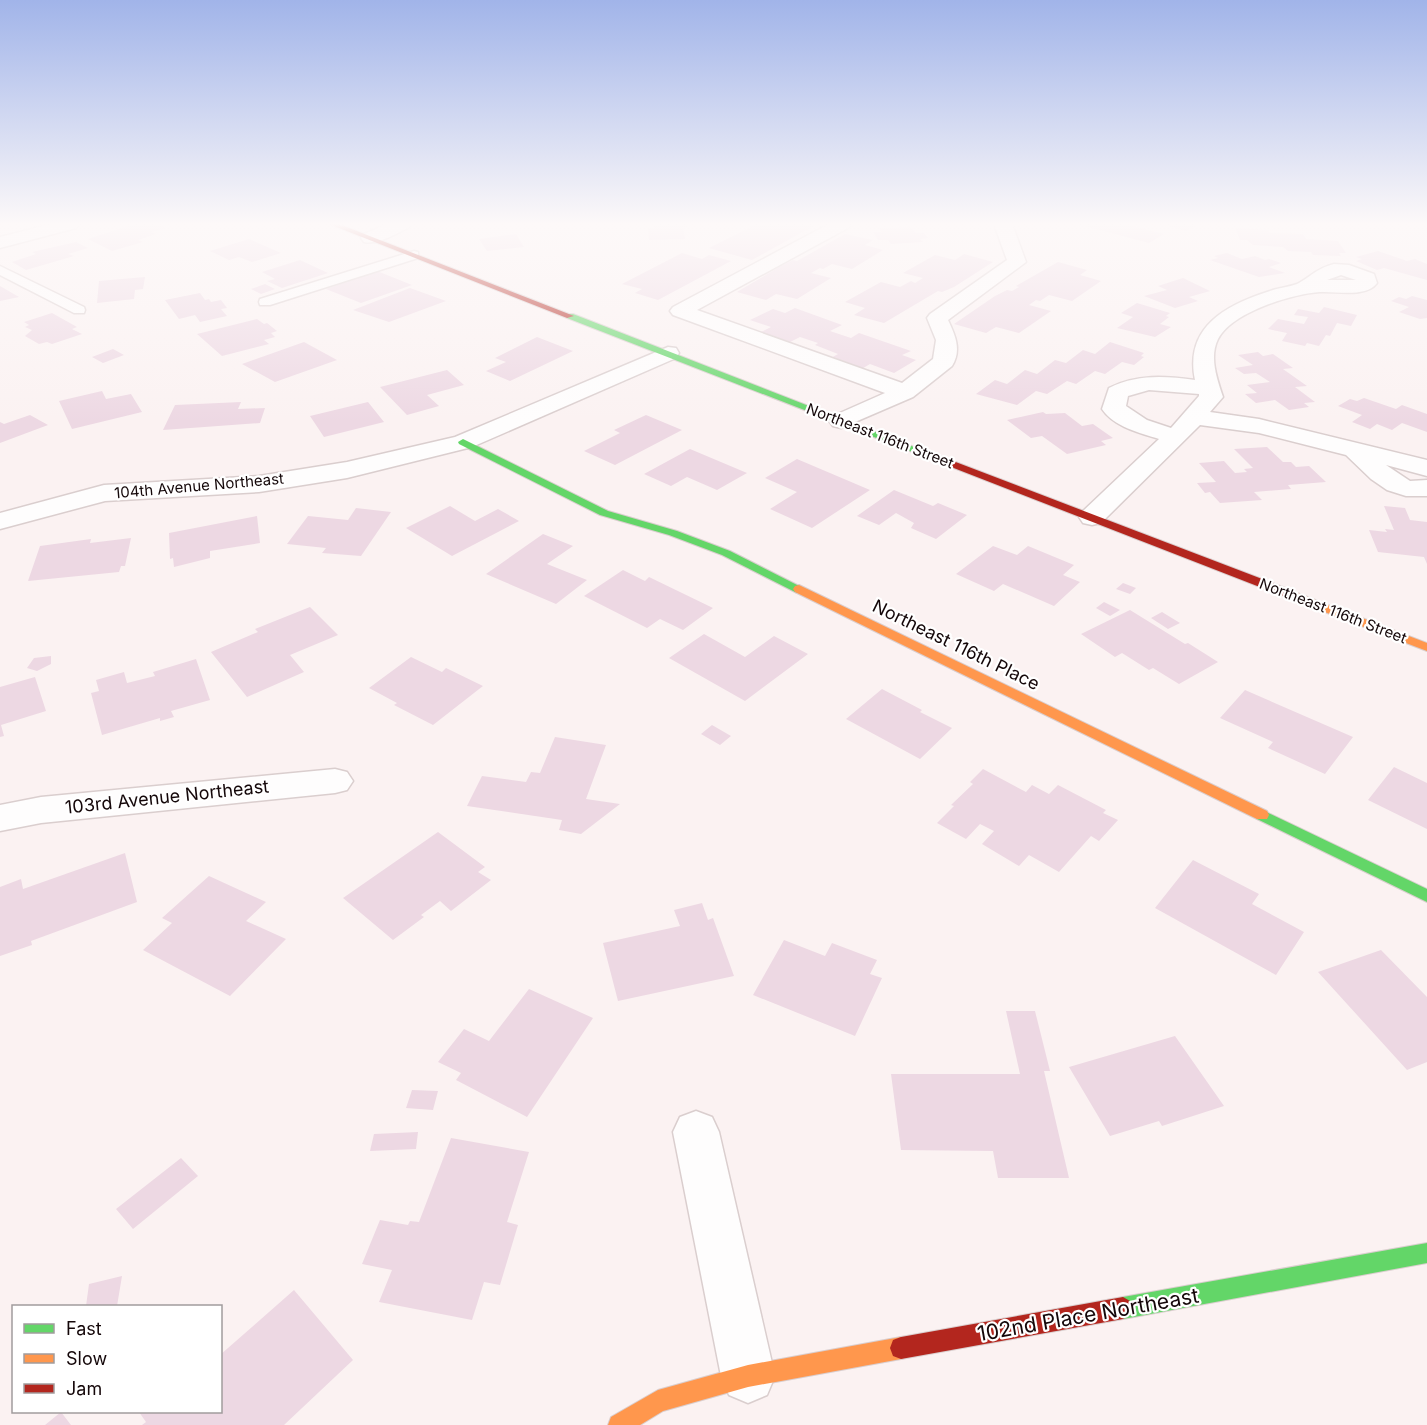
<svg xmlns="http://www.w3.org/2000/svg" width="1427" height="1425" viewBox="0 0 1427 1425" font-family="Inter,sans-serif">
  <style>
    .building { fill: #edd8e3 }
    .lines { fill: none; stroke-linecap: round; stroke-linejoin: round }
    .lane-casing { stroke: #dacece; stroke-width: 3 }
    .street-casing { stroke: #dacece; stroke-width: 3 }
    .fast-casing { stroke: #dacece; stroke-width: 2 }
    .slow-casing { stroke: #dacece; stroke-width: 2 }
    .jam-casing { stroke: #dacece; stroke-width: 2 }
    .lane { fill: #fefdfd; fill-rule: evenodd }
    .street { fill: #fefdfd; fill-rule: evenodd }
    .fast { fill: #63d668; fill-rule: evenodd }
    .slow { fill: #ff974d; fill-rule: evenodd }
    .jam { fill: #b3261e; fill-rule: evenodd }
    .labels { text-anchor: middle; stroke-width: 4.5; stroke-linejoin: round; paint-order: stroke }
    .far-street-label { font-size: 15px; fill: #140709; stroke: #fff }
    .street-label { font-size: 18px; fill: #140709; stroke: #fff }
    .near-street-label { font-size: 21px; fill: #140709; stroke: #fff }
  </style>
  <rect width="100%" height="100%" fill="#fbf2f2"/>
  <path class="building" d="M134 224H155L166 228 151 232 156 234 138 240 143 242 112 251 88 239Z
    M654 224H688V227H683L685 239 649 240 648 228H654Z
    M757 224H817L752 260 709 248Z
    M1077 224H1124L1164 234 1149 243Z
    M1161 224H1198L1186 231Z
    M911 227 916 233H924L928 238 920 239 923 242 891 244 888 240H878L873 232H882L879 228Z
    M1235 228 1268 230 1270 233 1303 234 1306 239 1338 241 1346 253H1339L1341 256 1313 255 1311 252 1288 251 1283 247 1253 245 1247 240H1240Z
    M516 234 524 247 487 251 479 239Z
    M845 234 873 240 865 245 883 250 852 269 832 264 823 269 820 268 811 273 831 278 797 299 776 294 766 300 737 292 781 266 793 260 797 261Z
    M249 239 281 253 252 262 239 257 229 260 210 251Z
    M76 242 88 248 68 254 74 256 26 270 12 262 36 254 32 252Z
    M1378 251 1407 261 1415 259 1427 264V280L1384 268 1377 270 1356 261 1362 259 1356 257Z
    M682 253 702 259 709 255 731 261 658 300 635 293 642 289 622 284Z
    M1227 253 1242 259 1255 256 1265 260 1269 259 1281 263 1269 267 1285 273 1259 277 1210 260 1218 258 1214 256Z
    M964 254 993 262 954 287 942 292 938 291 884 323 854 315 865 308 845 302 881 282 900 287 911 281 915 283 923 278 903 273 935 255 955 260Z
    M300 260 328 273 282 288 267 281 275 279 262 272Z
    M1058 262 1087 270 1080 275 1101 281 1072 301 1049 295 1040 301 1036 300 1029 305 1051 311 1019 333 996 327 986 333 954 324 995 296 1007 290 1012 291 1019 287 1016 286Z
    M377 271 412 285 361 303 326 289Z
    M145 277 143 289 135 290 134 299 97 303 99 281Z
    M1183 278 1210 291 1189 297 1198 301 1175 308 1144 296 1167 290 1158 286Z
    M265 284 275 289 261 294 251 289Z
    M0 286 19 297 0 301Z
    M410 288 446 301 389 322 353 310Z
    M200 293 205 300 209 299 211 302 221 300 227 308 221 309 227 316 200 322 195 315 179 319 165 300Z
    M1412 296 1427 300V318L1420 319 1399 312 1409 307 1391 301 1399 297 1406 299Z
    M1137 303 1170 313 1166 316 1169 317 1160 324 1171 327 1155 337 1117 328 1133 317 1121 313Z
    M1324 307 1357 315 1351 326 1337 323 1330 336 1326 335 1319 346 1307 343 1305 346 1282 341 1287 333 1268 329 1278 319 1304 324 1308 317 1294 315 1298 309 1319 313Z
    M795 308 842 325 830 331 851 338 859 333 911 351 902 355 916 360 894 373 870 364 860 370 829 359 838 354 815 345 818 343 800 337 790 342 761 332 771 327 750 320 773 309 785 313Z
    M52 313 77 327 72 329 82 334 52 344 47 342 39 344 25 336 32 330 25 327 29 325 24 322Z
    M257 319 264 324 267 323 277 331 271 333 275 337 264 340 269 344 222 356 197 334Z
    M537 337 573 351 510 381 486 371 506 362 495 358Z
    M304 342 337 360 275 382 242 364Z
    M1110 342 1144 353 1141 356 1144 357 1134 365 1122 362 1105 374 1095 371 1076 384 1067 381 1047 394 1036 391 1017 405 976 394 995 380 1007 384 1025 370 1037 374 1055 360 1066 363 1083 350 1095 354Z
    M113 349 124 355 103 363 92 357Z
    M1258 352 1263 356 1273 354 1293 368 1283 369 1307 386 1295 387 1315 402 1304 403 1309 407 1289 410 1275 400 1256 403 1245 394 1257 393 1247 385 1270 382 1256 373 1244 374 1235 368 1253 365 1238 355Z
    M447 370 464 385 427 395 439 406 407 415 380 387Z
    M102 391 106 399 131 394 142 412 72 429 59 401Z
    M1364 398 1396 409 1402 405 1427 414V432L1402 423 1392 430 1377 424 1370 429 1352 422 1362 415 1338 406 1350 399 1357 401Z
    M241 402 238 409 265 408 260 423 163 430 175 405Z
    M368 402 384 422 324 437 310 416Z
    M1043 412 1046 414 1065 413 1082 426 1093 424 1113 438 1101 441 1106 445 1067 454 1042 436 1031 438 1007 420Z
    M30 415 48 425 0 443V422L4 424Z
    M646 415 682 430 615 465 584 451 620 433 614 430Z
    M1267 447 1283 462H1291L1296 467 1309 466 1326 482 1288 485 1291 489 1254 492 1262 500 1220 503 1210 492 1205 493 1197 483 1216 482 1199 463 1224 461 1235 473 1247 472 1244 469 1253 468 1234 449Z
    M690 449 747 473 717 490 687 477 671 486 644 474Z
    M797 459 870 490 812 528 770 509 797 492 765 478Z
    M894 490 933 506 938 503 967 515 936 539 911 528 914 523 896 513 879 525 857 516Z
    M450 506 475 521 498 509 519 521 452 556 406 528Z
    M1384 506 1405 508 1410 520 1427 522V564L1424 557 1378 552 1369 530 1387 532 1385 529 1394 530Z
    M356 508 391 512 361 556 322 553 326 548 287 544 308 516 348 520Z
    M257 516 260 543 210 551V558L174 567 173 558 170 559 169 533Z
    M543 534 573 546 547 564 587 580 556 604 486 574Z
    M131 538 125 566H121L119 572 28 581 40 546 91 539 90 543Z
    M993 546 1017 555 1028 546 1074 565 1063 575 1080 582 1054 606 1003 584 994 591 956 574Z
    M623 570 645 581 649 577 713 608 683 630 660 619 647 628 584 596Z
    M1123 583 1136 588 1130 594 1116 589Z
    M1104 602 1120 610 1110 616 1096 608Z
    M310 607 338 635 290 655 304 672 247 697 211 652 258 632 255 629Z
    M1130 610 1185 644 1188 643 1218 662 1179 684 1153 668 1149 670 1122 653 1115 657 1081 634Z
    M1162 612 1180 623 1168 629 1151 618Z
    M704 634 745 657 774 636 808 654 745 701 669 658Z
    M51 656V664L37 671 27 668 34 658Z
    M411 657 442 672 446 668 483 686 433 725 394 705 397 703 369 688Z
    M196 659 210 700 171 711 174 717 160 721V718L102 735 91 693 99 691 96 680 124 672 127 683 155 676 153 672Z
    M35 677 46 711 1 725 4 736 0 737V687Z
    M882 689 922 710 920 712 952 728 920 759 846 719Z
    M1245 690 1353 737 1325 774 1268 748 1273 742 1220 718Z
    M712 725 731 736 720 745 701 734Z
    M555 737 606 745 586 799 620 804 581 834 559 830 562 820 467 806 482 776 526 782 531 772 540 773Z
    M1394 767 1427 783V829L1368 800Z
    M983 769 1026 792 1032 785 1049 794 1058 785 1106 810 1103 813 1118 820 1099 841 1091 836 1059 872 1029 855 1019 866 982 844 994 831 980 824 966 839 937 823 954 806 951 805 973 784 970 782Z
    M438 832 485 867 478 872 491 880 451 911 440 901 421 915 424 917 393 940 343 898Z
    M125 853 137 902 31 941 32 945 0 956V887L21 879 23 889Z
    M1193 860 1259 894 1252 904 1304 932 1276 975 1155 908Z
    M209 876 266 902 246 921 286 939 230 996 143 950 172 923 162 918Z
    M702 903 708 920 713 918 734 976 618 1001 603 943 680 926 674 910Z
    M784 940 825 956 832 943 877 960 870 974 882 978 855 1036 753 995Z
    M1381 950 1427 997V1062L1407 1070 1318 972Z
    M529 989 593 1018 527 1117 456 1080 461 1073 438 1062 464 1029 489 1041Z
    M1006 1011H1035L1050 1071H1044L1069 1178H998L993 1151 901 1150 891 1074H1020Z
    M1175 1036 1224 1106 1162 1126 1159 1121 1110 1136 1069 1067Z
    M412 1090 438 1091 433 1110 406 1108Z
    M418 1132 416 1149 370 1151 374 1134Z
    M451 1138 529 1152 507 1222 518 1225 500 1285 484 1282 472 1320 379 1302 392 1270 362 1264 380 1220 408 1225 410 1221 419 1222Z
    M181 1158 198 1176 133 1229 116 1209Z
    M122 1276 117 1306H86L89 1284Z
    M294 1290 353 1360 284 1425H142L146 1422 139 1412H220V1355Z
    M61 1412 71 1425H45Z"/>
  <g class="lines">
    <defs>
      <path id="lane" d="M414 251 418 252V258L270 305H260L259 302 260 299Z
        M0 266 84 307 85 310 84 313H74L0 275Z"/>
      <path id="street" d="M51 224H79L76 228 0 248V237Z
        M388 224H411L408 228C395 234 378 245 364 242L361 238 364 234Z
        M829 224H851L848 228 697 310 902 383 933 359 936 340 927 318 930 314 1007 260 994 224H1012L1026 262 948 320C955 335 962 350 952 366L913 397 841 428 833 426 829 421 833 416 885 393 673 315 670 311 673 307Z
        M1334 264 1349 265 1374 274 1377 283C1366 298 1336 291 1320 292 1292 294 1232 312 1218 339 1209 357 1217 379 1223 397L1210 412 1259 419 1427 460V476L1386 465 1410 481 1427 480V496H1406L1387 490 1371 479 1346 455 1259 433 1200 425 1101 523 1092 525 1083 523 1079 517 1083 511 1159 439C1140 433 1114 427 1102 409L1109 388C1137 374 1165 376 1195 380 1184 327 1226 305 1270 291 1278 288 1289 287 1297 284 1311 277 1315 269 1334 264ZM1341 275 1356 280H1327ZM1149 390 1199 394V396L1171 428 1147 420 1126 406 1128 396Z
        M668 347 676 348 679 353 676 358 472 447 347 478 259 492 105 501 0 529V513L104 485 259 476 347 462 455 437Z
        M335 769 347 772 353 781 347 790 335 793 41 823 0 831V805L41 797Z
        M696 1111 712 1117 719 1132 775 1376 767 1395 748 1403 729 1395 721 1376 673 1132 680 1117Z"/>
      <path id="fast" d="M567 314H573L937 456 936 458H928L567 318Z
        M463 439 608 511 677 531 730 551 805 589 799 593 795 592 722 555 669 535 600 515 459 444 458 442Z
        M1262 810 1427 889V902L1257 819 1255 815 1257 811Z
        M1427 1243V1263L1123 1319 1116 1315 1112 1308 1116 1301 1123 1297Z"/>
      <path id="slow" d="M799 585 1267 811 1269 815 1267 819H1257L795 592 793 589 795 586Z
        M1292 591 1427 643V651L1288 598 1286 595Z
        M901 1337 909 1340 912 1348 909 1356 901 1359 748 1387 663 1411 640 1425H608L611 1417 658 1390 748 1365Z"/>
      <path id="jam" d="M329 224H339L574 316 567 318Z
        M932 453 1296 592 1298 595 1296 598H1288L928 458V454Z
        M1123 1297 1130 1301 1134 1308 1130 1315 1123 1319 901 1359 893 1356 890 1348 893 1340 901 1337Z"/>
    </defs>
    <use href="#lane" class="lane-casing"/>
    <use href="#street" class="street-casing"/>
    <use href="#fast" class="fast-casing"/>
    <use href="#slow" class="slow-casing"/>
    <use href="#jam" class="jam-casing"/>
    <use href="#lane" class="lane"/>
    <use href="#street" class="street"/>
    <use href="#fast" class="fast"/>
    <use href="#slow" class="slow"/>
    <use href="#jam" class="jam"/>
  </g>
  <linearGradient id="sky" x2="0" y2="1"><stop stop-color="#a1b4e9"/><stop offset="0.53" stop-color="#fdf9f9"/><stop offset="1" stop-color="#fdf9f9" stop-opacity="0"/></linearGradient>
  <rect width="1427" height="423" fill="url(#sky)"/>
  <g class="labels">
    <g class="far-street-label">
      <text transform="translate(880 436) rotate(21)" y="5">Northeast 116th Street</text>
      <text transform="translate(199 486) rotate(-5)" y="5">104th Avenue Northeast</text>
      <text transform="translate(1333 611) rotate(21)" y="5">Northeast 116th Street</text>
    </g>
    <g class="street-label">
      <text transform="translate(956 645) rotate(26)" y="6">Northeast 116th Place</text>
      <text transform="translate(167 797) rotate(-6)" y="6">103rd Avenue Northeast</text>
    </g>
    <g class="near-street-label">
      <text transform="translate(1088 1315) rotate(-10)" y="7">102nd Place Northeast</text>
    </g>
  </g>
  <rect x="12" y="1305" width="210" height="108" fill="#ffffff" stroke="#a19c9d" stroke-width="1.5"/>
  <rect x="24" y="1324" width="30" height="9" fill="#63d668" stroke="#a19c9d" stroke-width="1.5"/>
  <text x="66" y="1335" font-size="18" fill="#140709">Fast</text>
  <rect x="24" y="1354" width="30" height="9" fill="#ff974d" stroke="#a19c9d" stroke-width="1.5"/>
  <text x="66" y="1365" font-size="18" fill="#140709">Slow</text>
  <rect x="24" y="1384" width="30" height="9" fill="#b3261e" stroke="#a19c9d" stroke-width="1.5"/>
  <text x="66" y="1395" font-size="18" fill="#140709">Jam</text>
</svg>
